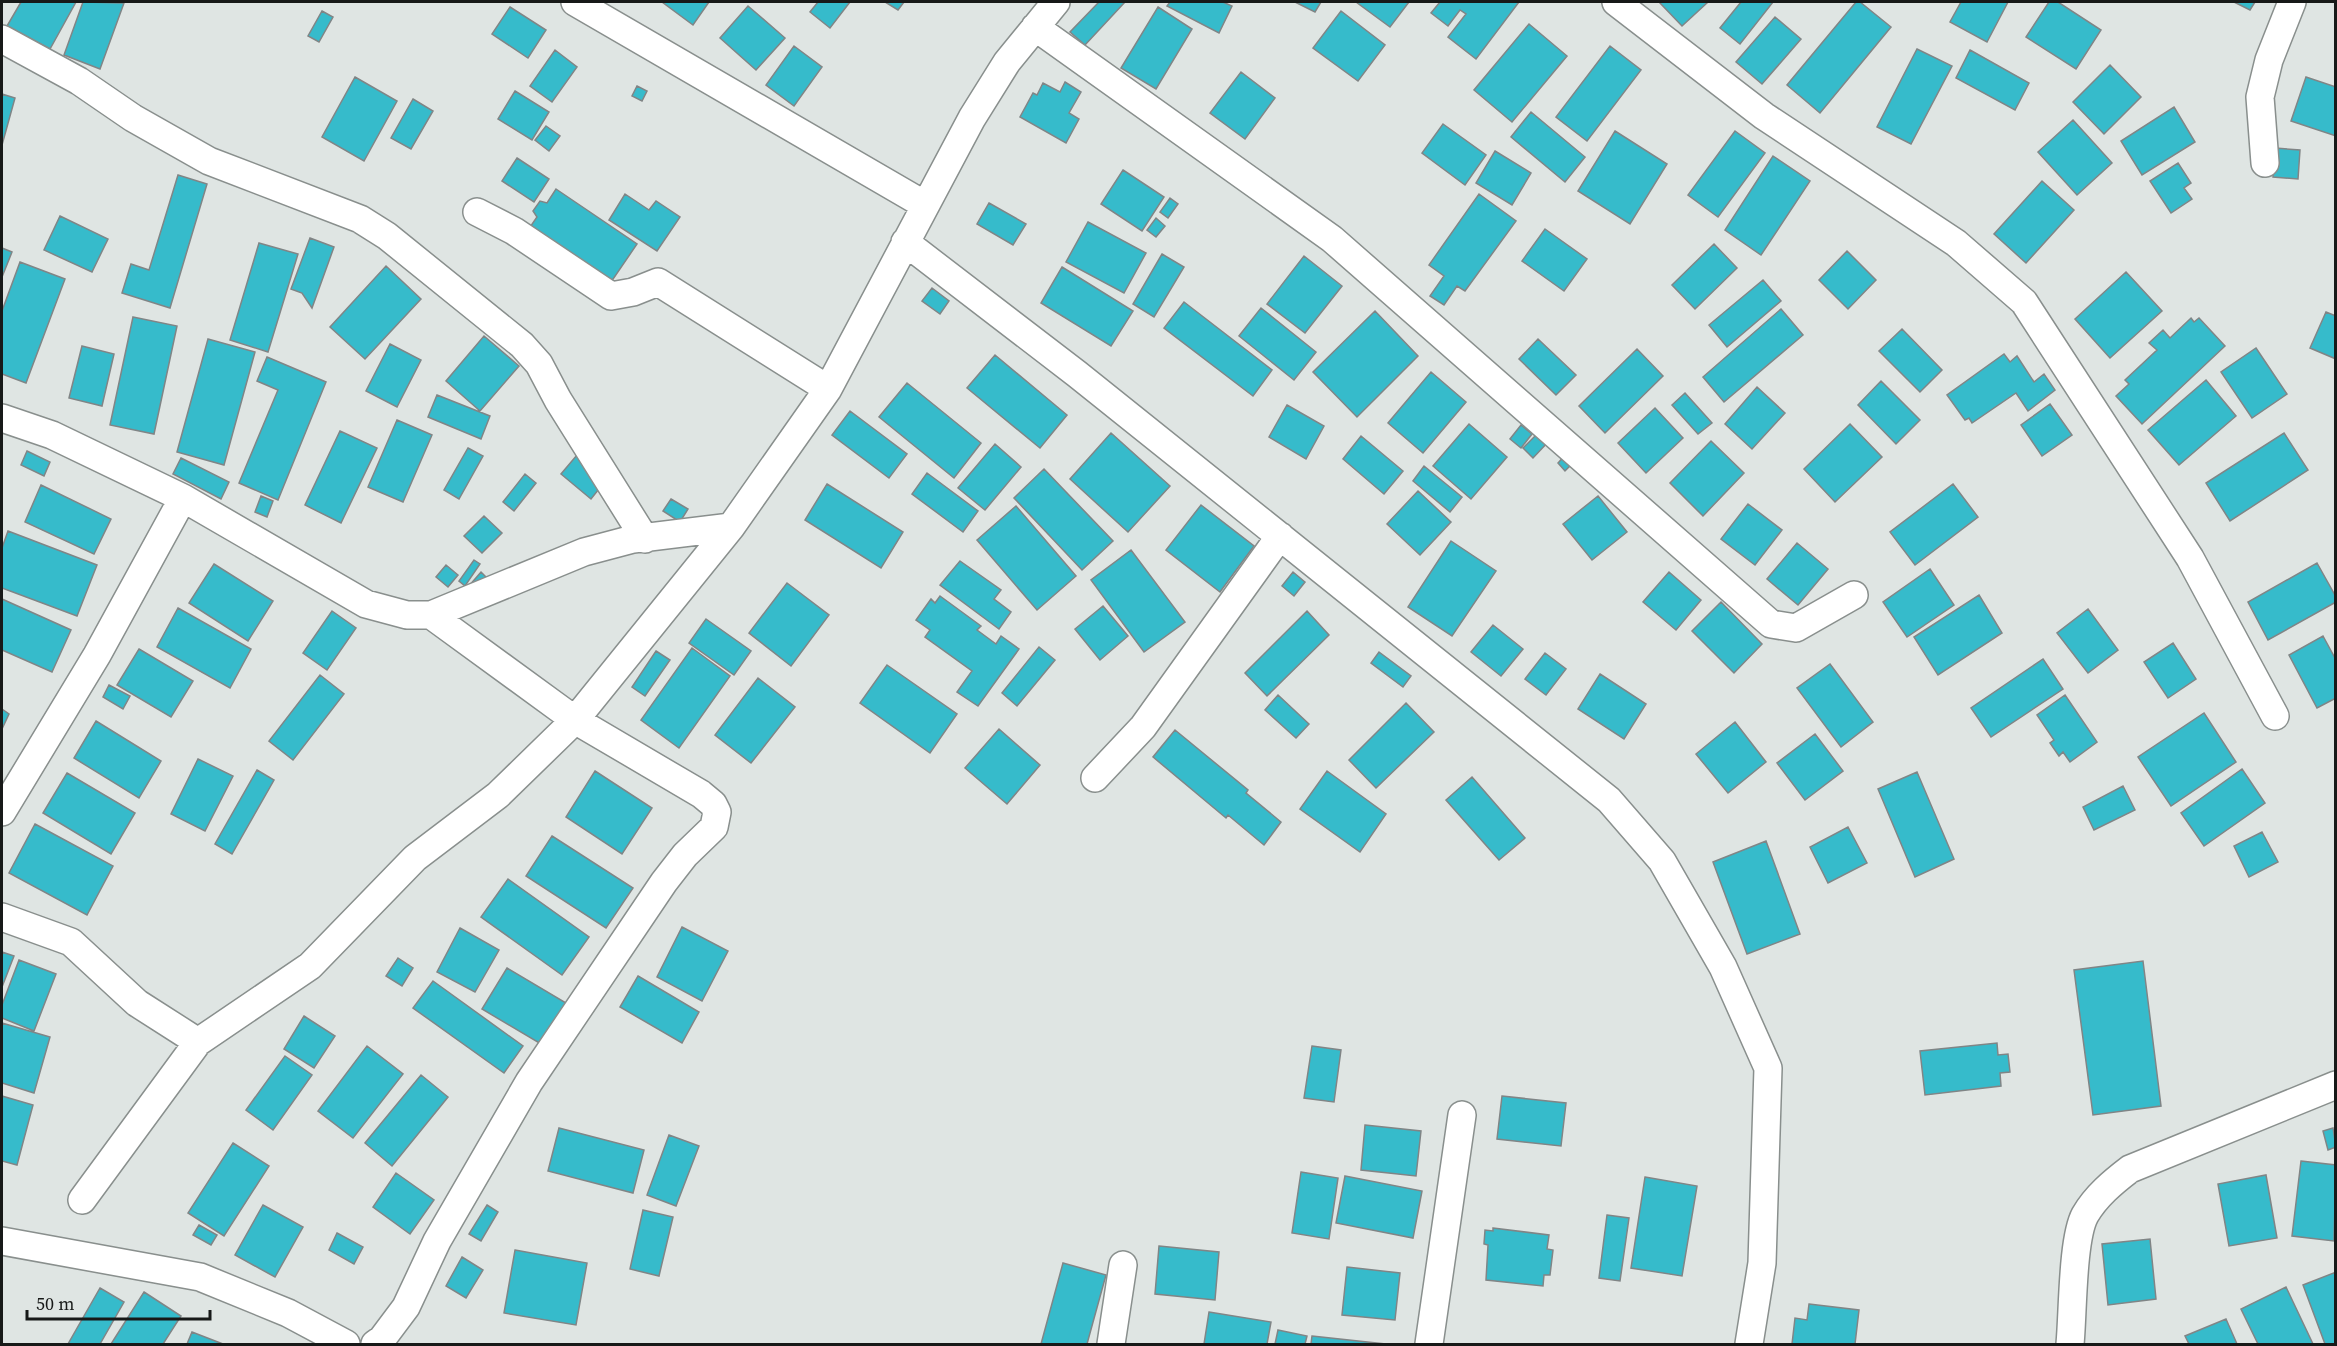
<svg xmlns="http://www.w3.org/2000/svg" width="2337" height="1346" viewBox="0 0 2337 1346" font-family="'Source Serif 4',serif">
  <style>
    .building { fill: #36bbcb; stroke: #808586; stroke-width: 1.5 }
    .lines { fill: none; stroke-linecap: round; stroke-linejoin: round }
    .minor-casing { stroke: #898f8d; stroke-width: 30 }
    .minor { stroke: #fff; stroke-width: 27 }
  </style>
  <rect width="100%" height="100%" fill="#dfe5e3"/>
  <path class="building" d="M21 2H76L50 49 7 26Z
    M83 2 124 3 100 69 64 55Z
    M662 2H709L693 25Z
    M818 2H850L830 28 810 12Z
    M885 2H904L898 10Z
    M1099 2H1125L1085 45 1070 32Z
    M1170 2H1223L1232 6 1219 33 1167 6Z
    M1295 2H1321L1315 12Z
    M1356 2H1409L1390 27Z
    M1440 2H1519L1476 59 1448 37 1466 14 1460 10 1448 26 1431 13Z
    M1659 2H1708L1682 26Z
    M1741 2H1773L1740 44 1720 28Z
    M1856 2H1860L1891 27 1820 113 1787 85Z
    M1961 2H2008L1987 42 1950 22Z
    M2049 2H2058L2101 30 2076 69 2026 37Z
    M2234 2H2255L2250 10Z
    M748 6 785 38 756 70 720 38Z
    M510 7 546 30 528 58 492 34Z
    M1158 7 1192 29 1156 89 1121 68Z
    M322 11 333 17 319 42 308 36Z
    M1341 11 1385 45 1358 81 1313 48Z
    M1775 17 1801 39 1762 84 1736 62Z
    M1529 24 1567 56 1512 122 1474 90Z
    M794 46 822 67 794 106 766 85Z
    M1610 46 1641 70 1587 141 1556 117Z
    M1917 49 1952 66 1911 144 1877 127Z
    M555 50 577 67 552 102 530 86Z
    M1970 50 2029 83 2015 110 1956 78Z
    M2110 65 2141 97 2104 134 2073 102Z
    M1241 72 1275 98 1245 139 1210 113Z
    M355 77 397 101 364 161 322 137Z
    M2306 77 2336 87V136L2291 121Z
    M1065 82 1081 92 1069 113 1079 119 1066 143 1020 117 1033 93 1037 95 1043 83 1060 92Z
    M637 86 647 91 642 101 632 96Z
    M515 91 549 112 532 140 498 119Z
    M2 94 15 98 2 145Z
    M413 99 433 111 411 149 391 138Z
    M2174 107 2195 142 2142 175 2121 141Z
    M1531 112 1585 157 1565 182 1511 137Z
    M2073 120 2112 163 2077 195 2038 152Z
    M1443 124 1486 155 1465 185 1422 153Z
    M546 126 560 136 549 151 535 140Z
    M1615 131 1667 164 1630 224 1578 191Z
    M1735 131 1765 153 1718 217 1688 195Z
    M2275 148 2300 150 2298 179 2273 177Z
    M1495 151 1531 173 1512 205 1476 183Z
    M1773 156 1810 181 1761 255 1725 230Z
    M517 158 549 179 534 202 502 181Z
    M2178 163 2191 183 2184 188 2192 199 2171 213 2150 181Z
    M1123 170 1164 197 1142 231 1101 204Z
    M178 175 207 184 170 308 122 293 131 264 149 270Z
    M2042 181 2074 210 2026 263 1994 234Z
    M556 189 637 244 609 285 528 230 537 217 533 211 540 201 547 203Z
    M625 194 649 210 656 201 680 217 657 251 609 220Z
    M1479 194 1516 221 1465 291 1457 286 1444 305 1430 296 1444 276 1429 265Z
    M1170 198 1178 204 1168 218 1160 212Z
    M989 203 1026 224 1013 245 977 224Z
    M60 216 108 239 92 272 44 250Z
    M1156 218 1165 226 1156 237 1147 230Z
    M1088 222 1146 253 1124 293 1066 262Z
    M1545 229 1587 259 1564 291 1522 261Z
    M310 238 334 247 312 308 302 293 291 289Z
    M259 243 298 254 268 352 230 340Z
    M1714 244 1737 268 1695 309 1672 285Z
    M2 248 12 252 2 277Z
    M1847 251 1876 280 1848 309 1819 280Z
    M1162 254 1184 267 1154 317 1133 304Z
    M1304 256 1342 286 1305 333 1267 304Z
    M20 262 65 279 26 383 2 374V311Z
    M386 266 421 299 365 359 330 327Z
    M1062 267 1133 311 1111 346 1041 303Z
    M2126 272 2162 311 2110 358 2075 319Z
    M1763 280 1781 301 1727 347 1709 325Z
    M932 288 949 301 940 314 922 301Z
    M1184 302 1272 370 1253 396 1164 328Z
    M1261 308 1316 352 1294 380 1239 336Z
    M1781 309 1803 335 1724 402 1703 377Z
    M1375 311 1418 356 1357 417 1313 372Z
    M2326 312 2336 316V359L2310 348Z
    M133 317 177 326 154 434 110 425Z
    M2191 318 2194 322 2199 318 2225 346 2142 424 2116 396 2129 384 2125 380 2157 350 2149 343 2163 330 2170 338Z
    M1902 329 1942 370 1920 392 1879 351Z
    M484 336 519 366 480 411 446 381Z
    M208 339 255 352 224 465 177 452Z
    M1538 339 1576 375 1556 395 1519 359Z
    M390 344 421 360 397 407 366 391Z
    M82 346 114 354 102 406 69 398Z
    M2256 348 2287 394 2252 418 2221 372Z
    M1637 349 1663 376 1605 433 1579 406Z
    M2004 354 2010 362 2017 356 2034 382 2044 374 2055 390 2028 411 2016 393 1972 423 1969 418 1965 420 1947 395Z
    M995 355 1067 415 1040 448 967 388Z
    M267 357 326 382 278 500 239 483 278 390 257 381Z
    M1431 372 1466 402 1423 453 1388 423Z
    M2206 380 2236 416 2179 465 2148 430Z
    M1881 381 1920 420 1896 444 1858 405Z
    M907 383 981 443 954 478 879 417Z
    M1757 387 1785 413 1752 449 1725 424Z
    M1685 393 1712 423 1698 434 1672 405Z
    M437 395 490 416 481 439 428 417Z
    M2050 404 2072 435 2042 456 2021 425Z
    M1287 405 1324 426 1306 459 1269 437Z
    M1655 408 1683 438 1646 473 1618 443Z
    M850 411 907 454 889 478 832 435Z
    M397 420 432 435 403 502 368 487Z
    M1469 424 1507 457 1471 499 1433 466Z
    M1850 424 1882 457 1835 502 1804 469Z
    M1521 425 1532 434 1521 448 1510 439Z
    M1541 430 1550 440 1533 458 1523 448Z
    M340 431 377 448 341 523 305 505Z
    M1111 433 1170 486 1128 532 1070 479Z
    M2284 433 2308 470 2230 521 2206 483Z
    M1361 436 1403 471 1384 494 1343 459Z
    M1711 441 1744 473 1703 516 1670 483Z
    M995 444 1021 467 985 510 958 488Z
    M468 448 483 456 459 499 444 490Z
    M27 451 50 462 44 476 21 465Z
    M1566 454 1574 462 1565 471 1558 463Z
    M577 455 606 480 591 499 561 474Z
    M181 458 229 482 221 499 173 474Z
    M1424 466 1462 497 1450 512 1413 481Z
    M1044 469 1113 541 1082 570 1014 498Z
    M927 473 978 511 963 532 912 494Z
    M525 474 536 483 514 511 503 502Z
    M827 484 903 532 881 568 805 520Z
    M1953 484 1978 517 1915 565 1890 532Z
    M41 485 111 519 94 554 25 522Z
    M1418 491 1451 522 1420 555 1387 524Z
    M261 496 273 501 267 517 255 512Z
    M1598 496 1627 532 1592 560 1563 524Z
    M671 499 688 509 680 522 663 511Z
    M1748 504 1782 530 1755 565 1721 539Z
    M1201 505 1254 546 1220 592 1166 550Z
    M1016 506 1076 576 1037 610 977 540Z
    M484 516 502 533 482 553 464 536Z
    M8 531 97 565 77 616 2 588V548Z
    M1451 541 1496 571 1452 636 1408 607Z
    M1797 543 1828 569 1798 605 1767 579Z
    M1131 550 1185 622 1144 652 1091 580Z
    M474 560 480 564 465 586 459 581Z
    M960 561 1001 590 994 599 1011 612 999 629 940 585Z
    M2317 563 2336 597V602L2268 640 2248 602Z
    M214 564 273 601 248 641 189 603Z
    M446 565 458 575 448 587 436 577Z
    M1930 569 1954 605 1907 637 1883 602Z
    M481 572 487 578 468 587Z
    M1293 572 1305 582 1294 596 1282 586Z
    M1669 572 1701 600 1676 630 1643 602Z
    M787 583 829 615 791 666 749 633Z
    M1979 595 2002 633 1938 675 1914 637Z
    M940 596 981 626 977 630 996 644 1001 636 1019 649 978 706 957 692 972 671 925 637 930 630 916 620 931 599 935 603Z
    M2 599 71 630 52 672 2 650Z
    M1721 602 1762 644 1734 673 1692 631Z
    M1103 606 1128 636 1100 660 1075 629Z
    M178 608 251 649 230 688 157 647Z
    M2088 609 2118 650 2088 673 2057 633Z
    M332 611 356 628 327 670 303 653Z
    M1307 611 1329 635 1267 696 1245 673Z
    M706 619 751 651 734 675 689 643Z
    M1493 625 1523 649 1501 676 1471 652Z
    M2323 636 2336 660V698L2317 708 2289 655Z
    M2173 643 2196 679 2168 698 2144 662Z
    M1039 647 1055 660 1017 706 1002 693Z
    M692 648 730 676 679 748 641 720Z
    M139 649 193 681 171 717 117 685Z
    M656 651 670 660 645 696 632 687Z
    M1379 652 1411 676 1403 687 1371 663Z
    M1545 653 1566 669 1546 695 1525 679Z
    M2043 659 2063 689 1991 737 1971 708Z
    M1830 664 1873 722 1841 747 1797 688Z
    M887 665 957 714 930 753 860 703Z
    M1600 674 1646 704 1624 739 1578 709Z
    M320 675 344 694 293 760 269 741Z
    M758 678 795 707 751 763 715 735Z
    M109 685 130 696 123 709 103 697Z
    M1278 695 1309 724 1296 738 1265 710Z
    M2065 695 2097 742 2070 762 2063 752 2059 756 2050 743 2054 740 2037 715Z
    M1406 703 1434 732 1376 788 1349 760Z
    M2 709 9 714 2 729Z
    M2204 713 2236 762 2171 806 2138 757Z
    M96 721 161 761 139 798 74 758Z
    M1735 722 1766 762 1728 793 1696 754Z
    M999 729 1040 765 1007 804 965 768Z
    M1175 730 1248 790 1246 793 1281 822 1264 845 1228 815 1226 818 1153 757Z
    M1815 734 1843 771 1805 800 1777 763Z
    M198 759 233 776 205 831 171 814Z
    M2242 769 2265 803 2204 846 2181 813Z
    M257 770 274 780 232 854 215 844Z
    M595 771 652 808 622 854 566 817Z
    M1327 771 1386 814 1360 852 1300 809Z
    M1917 772 1954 859 1915 877 1878 789Z
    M67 773 135 813 111 854 43 813Z
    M1472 777 1525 838 1499 860 1446 800Z
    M2123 786 2135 810 2094 830 2083 807Z
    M35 824 113 866 87 915 9 873Z
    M1848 827 1867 863 1828 883 1810 847Z
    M2262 832 2278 862 2249 877 2234 846Z
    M552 836 633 888 606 928 526 876Z
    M1766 841 1800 934 1747 954 1713 862Z
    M508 879 589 937 562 975 481 917Z
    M682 927 728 951 702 1001 657 977Z
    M460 928 499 950 475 992 437 972Z
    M2 952 14 956 2 987Z
    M398 958 413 968 402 986 386 976Z
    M19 960 56 974 34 1031 2 1018V1005Z
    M2143 961 2161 1106 2093 1115 2074 970Z
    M507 968 566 1003 541 1044 482 1009Z
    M638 976 699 1012 682 1043 620 1007Z
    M433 981 523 1046 504 1073 413 1008Z
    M304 1016 335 1036 314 1068 284 1049Z
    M2 1023 50 1037 34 1093 2 1083Z
    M1997 1043 1998 1055 2008 1054 2010 1072 2000 1073 2001 1086 1925 1095 1920 1051Z
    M367 1046 403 1074 353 1138 318 1111Z
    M1312 1046 1341 1050 1334 1102 1304 1098Z
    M285 1056 312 1075 273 1130 246 1110Z
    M421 1075 448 1097 392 1166 365 1143Z
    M2 1096 33 1105 17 1165 2 1161Z
    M1502 1096 1566 1103 1561 1146 1497 1139Z
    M1365 1125 1421 1131 1416 1176 1361 1170Z
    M559 1128 644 1150 633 1193 548 1171Z
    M2333 1128 2336 1147 2328 1150 2323 1131Z
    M669 1135 699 1146 676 1206 647 1195Z
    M233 1143 269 1166 224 1236 188 1213Z
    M2301 1161 2336 1165 2334 1241 2292 1236Z
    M1301 1172 1338 1178 1329 1239 1292 1233Z
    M396 1173 434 1200 410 1234 373 1207Z
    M2266 1175 2277 1238 2229 1246 2218 1184Z
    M1345 1176 1422 1191 1413 1238 1336 1223Z
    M1645 1177 1697 1186 1682 1276 1631 1268Z
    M263 1205 303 1227 275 1277 235 1255Z
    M487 1205 498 1212 481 1241 469 1234Z
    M643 1210 673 1217 659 1276 630 1269Z
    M1607 1215 1629 1218 1620 1281 1599 1278Z
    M199 1225 217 1235 211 1245 193 1235Z
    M1493 1228 1549 1235 1547 1249 1553 1250 1550 1275H1544L1543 1286 1486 1280 1488 1245 1484 1244 1485 1230 1493 1231Z
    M337 1233 363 1247 354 1264 329 1250Z
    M2150 1239 2156 1299 2108 1305 2102 1244Z
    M1159 1246 1219 1252 1215 1300 1155 1294Z
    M515 1250 587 1263 576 1325 504 1313Z
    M462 1257 483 1270 466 1298 446 1286Z
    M1063 1263 1106 1275 1087 1344H1041Z
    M1347 1267 1400 1273 1395 1320 1342 1315Z
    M2336 1272V1344H2325L2303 1285Z
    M2286 1287 2313 1344H2258L2241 1309Z
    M100 1288 124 1302 100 1344H68Z
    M144 1292 181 1316 163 1344H111Z
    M1809 1304 1859 1310 1855 1344H1792L1795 1318 1807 1320Z
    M1209 1312 1271 1322 1267 1344H1204Z
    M2226 1319 2237 1344H2189L2185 1336Z
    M1278 1330 1307 1336 1305 1344H1275Z
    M192 1332 223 1344H187Z
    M1312 1336 1386 1344H1311Z"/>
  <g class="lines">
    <defs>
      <path id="minor" d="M575 2 925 205
        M1616 2 1764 116 1956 243 2024 302 2190 558 2275 716
        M1035 27 1332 239 1771 624 1796 628 1854 595
        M2 39 79 81 133 118 209 161 360 219 387 236 522 345 539 364 558 400 645 539
        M2265 163 2260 97 2269 60 2292 2
        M477 212 514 231 611 296 633 292 658 282 828 389
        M905 242 1077 374 1609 800 1662 861 1723 967 1768 1068 1762 1263 1749 1344
        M2 418 52 435 183 498 366 604 407 615H431L584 552 633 539 731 527
        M1095 778 1143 727 1280 536
        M2 812 97 655 183 498
        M2 917 71 942 137 1003 198 1042 310 966 415 858 498 795 575 720 731 527 828 389 972 118 1007 62 1056 2
        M82 1200 198 1042
        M2 1241 200 1277 288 1313 346 1344
        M375 1344 382 1339 406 1307 437 1241 529 1082 664 882 685 855 714 827 717 812 713 804 701 794 575 720 431 615
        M1111 1344 1123 1265
        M1429 1344 1462 1115
        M2070 1344C2073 1314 2072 1239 2085 1215 2096 1196 2113 1182 2130 1169L2336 1085"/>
    </defs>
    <use href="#minor" class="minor-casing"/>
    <use href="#minor" class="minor"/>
  </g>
  <rect width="2337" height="1346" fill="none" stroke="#171918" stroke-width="6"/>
  <path d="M27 1310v9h183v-9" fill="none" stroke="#171918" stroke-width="3"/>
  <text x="36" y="1310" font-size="18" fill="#171918" stroke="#dfe5e3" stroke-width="4.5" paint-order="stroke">50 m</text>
</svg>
